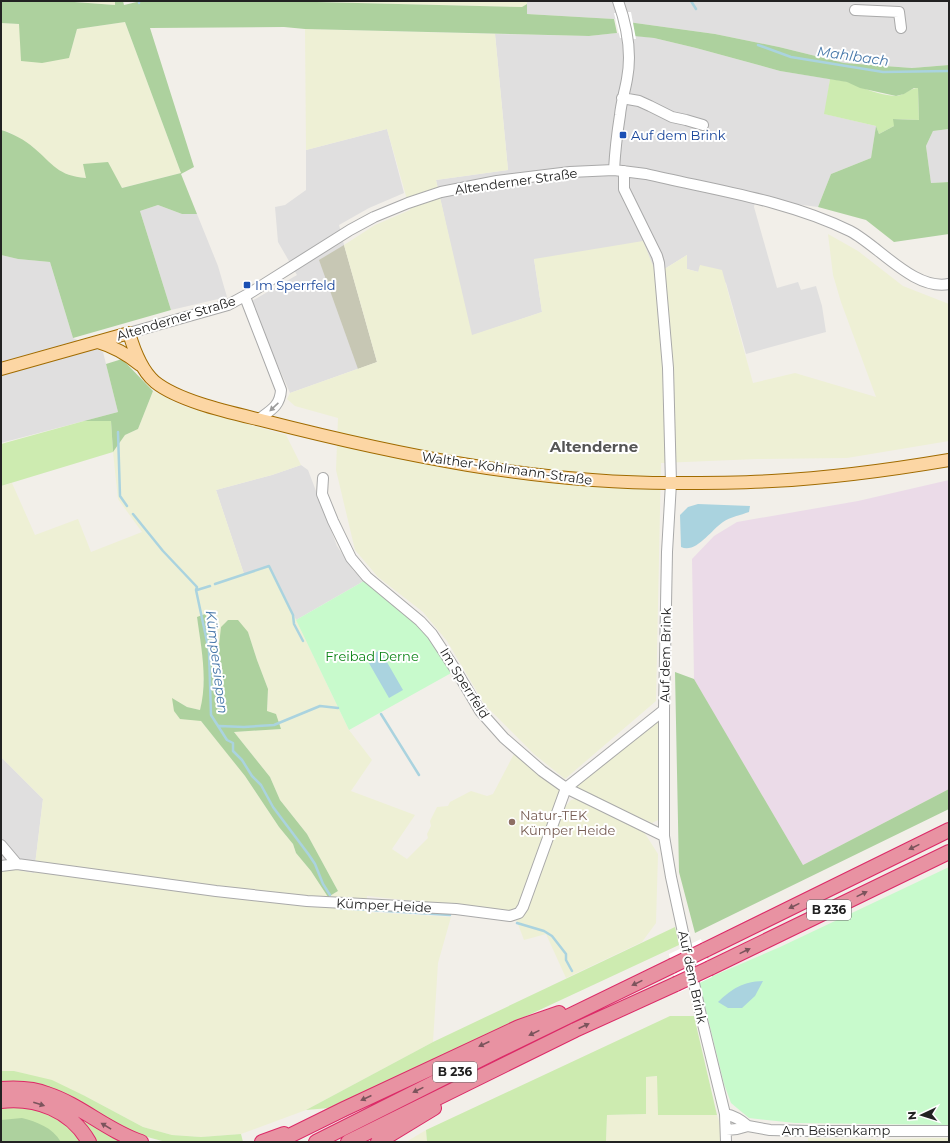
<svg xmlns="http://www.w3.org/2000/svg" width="950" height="1143" viewBox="0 0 950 1143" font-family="Montserrat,sans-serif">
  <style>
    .residential { fill: #e0dfdf }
    .industrial { fill: #ebdbe8 }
    .construction { fill: #c7c7b4 }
    .farmland { fill: #eef0d5; fill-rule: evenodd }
    .grass { fill: #cdebb0 }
    .forest { fill: #add19e }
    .park { fill: #c8facc }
    .water { fill: #aad3df }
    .pier { fill: #fff }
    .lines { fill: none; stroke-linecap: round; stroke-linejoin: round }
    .stream { stroke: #aad3df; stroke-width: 2.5 }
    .minor-casing { stroke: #a9a9a9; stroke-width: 12 }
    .major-casing { stroke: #a06b00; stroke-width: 14 }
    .highway-casing { stroke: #dc2a67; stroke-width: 16 }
    .minor { stroke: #fff; stroke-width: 10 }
    .major { stroke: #fcd6a4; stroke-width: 12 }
    .highway { stroke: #e892a2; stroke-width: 14 }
    .highway-bridge-casing { stroke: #dc2a67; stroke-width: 16; stroke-linecap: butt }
    .highway-bridge { stroke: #e892a2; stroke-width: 14 }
    .oneway { fill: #9c9c9c }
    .oneway2 { fill: #7b545c }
    .transit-dot { fill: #1a4fb4; stroke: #fff; stroke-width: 1.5 }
    .education-dot { fill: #8d6e63; stroke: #fff; stroke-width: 1.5 }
    .labels { text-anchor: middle; stroke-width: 4; stroke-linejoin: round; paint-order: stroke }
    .shield { fill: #fff; stroke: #646464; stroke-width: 1 }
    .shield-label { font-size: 12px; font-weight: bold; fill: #222 }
    .transit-label { font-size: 13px; fill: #164399; stroke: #fff; text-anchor: start }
    .street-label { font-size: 13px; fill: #222; stroke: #fff }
    .park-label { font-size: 13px; fill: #0c8416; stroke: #fff }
    .education-label { font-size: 13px; fill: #785e54; stroke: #fff; text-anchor: start }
    .water-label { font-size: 14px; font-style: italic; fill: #4a7aab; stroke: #fff }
    .quarter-label { font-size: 15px; font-weight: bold; fill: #555; stroke: #fff }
  </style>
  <rect width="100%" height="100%" fill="#f2efe9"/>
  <path class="residential" d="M527 1H949V65L912 68 844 63 779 47 715 34 628 22 614 19 527 14Z
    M617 33 654 38 696 48 780 71 830 79 825 114 876 126 871 158 831 174 818 207 780 202 756 197 754 207 777 288 798 282 801 290 816 286 822 306 826 332 746 354 726 283 700 266 699 272 687 269V255L666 268 534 259 542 312 471 336 436 180 508 170 495 34 589 36Z
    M387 129 404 193 369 208 339 225 344 245 377 362 290 393 250 302 297 275 278 242 275 207 285 205 306 190V150Z
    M949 129V182L931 183 926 146 933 131Z
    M158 205 182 214H197L218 266 227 297 171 310 140 211Z
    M1 255 18 259 50 262 73 338 103 352 118 412 1 443Z
    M301 465 308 470 337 546 353 570 364 581 296 620 270 567 244 574 216 490 272 475Z
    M1 757 43 799 34 873 11 869 1 871Z"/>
  <path class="industrial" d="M949 480V789L803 865 714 714 694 679 692 559 714 536 737 522 858 501Z"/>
  <path class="construction" d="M344 245 377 362 358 369 319 260Z"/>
  <path class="farmland" d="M61 1H115L116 5Z
    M276 1H527V4L522 7Z
    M125 22 181 173 121 188 87 178 76 177 67 175 54 168 33 147 9 132 1 130V23L19 24 69 58 77 29Z
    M305 29 495 34 508 170 436 180 472 335 542 312 534 259 643 241 654 268H666L687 255V269L698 272 700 265 722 270 753 383 795 373 876 397 841 302 833 275 828 234 858 251 903 286 949 304V441L847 458 757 459 661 463 656 701 565 779 534 754 485 705 447 641 423 612 378 577 355 550 336 470 338 418 295 406 287 399 290 393 377 362 344 245 375 225 410 210 387 129 306 150Z
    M153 391 183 406 286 435 301 465 272 475 216 490 244 574 270 566 349 730 372 760 351 791 415 815 392 849 407 859 428 838 427 834 431 826 430 821 437 807 448 806 450 802 471 791 487 796 493 794 515 752 559 787 561 792 519 908 514 912 367 896 366 912 451 917 438 963 433 1042 306 1110 241 1134 201 1137 172 1135 143 1127 85 1096 14 1071H1V871L11 869 34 873 43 799 1 757V486L12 483 35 535 78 519 91 552 142 532 118 499 113 452 125 435 138 429ZM197 617 209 620 212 639 214 646 219 645 248 632 257 660 268 689 267 712 281 729 234 732 270 777 280 800 307 834 338 891 328 897 311 871 296 853 293 844 279 827 245 776 219 743 201 721 172 698 187 707 200 710 203 698 204 663Z
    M657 719 660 721 661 724 658 820 652 823 575 788 579 781Z
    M576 799 644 832 658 854 656 923 642 942 566 978 546 934 524 940 516 919 527 910 565 807 571 800Z
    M658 1076V1115H717L720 1124V1142H593L606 1141 607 1115 646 1114V1077Z
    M426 1130 427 1142H406Z
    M808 1138 876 1139V1142H808Z
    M928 1138H949V1142H877V1140Z"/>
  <path class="grass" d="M830 79C835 80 842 80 848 82 863 88 879 95 895 96 904 96 910 88 918 88L919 120 894 119V126L879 134 876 126 824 114Z
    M84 421H111L113 452 1 486V444Z
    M675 927 679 945 329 1108 306 1110 433 1042Z
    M670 1016H694L717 1115H658L657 1076 646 1077V1114L607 1115 606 1141 427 1142 426 1130Z
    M1 1071H14L52 1080 85 1096 143 1127 172 1135 201 1137 241 1134 243 1142H166L136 1134 107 1120 63 1093 38 1084 15 1081H1Z
    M43 1097 130 1142H93L78 1120Z
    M9 1106C41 1106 63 1117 81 1142H1V1108Z"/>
  <path class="forest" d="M1 1H61L115 5V1H123L124 5 141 1H276L522 7 527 4V14L614 19 617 33 589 36 305 29 284 27 150 28 194 167 181 174 197 214H182L158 205 140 211 171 310 73 338 50 262 18 259 1 255V130C12 133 25 140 34 148 53 164 58 176 86 178L83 164 108 162 122 188 181 173 125 22 77 29 69 58 42 63 21 61 19 24 1 23Z
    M628 22 715 34 779 47 844 63 912 68 949 65V129L933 131 926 146 931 183 949 182V234L894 242 866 220 818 207 831 174 871 158 876 126 879 134 894 126 893 119 919 120 918 88H914L904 94 896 96 860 88 847 82 780 71 696 48 654 38 634 36Z
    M122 359 153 391 138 429 125 435 113 452 111 421H84L118 412 106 364Z
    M205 614C212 624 210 635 214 646L219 645 221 627 228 620H238L248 632 257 660 268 689 267 711 276 714 281 729 234 732 270 777 280 800 307 834 338 891 328 897 311 871 296 853 293 844 279 827 245 776 201 721 180 719 174 711 172 698 187 707 200 710C208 679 201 647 197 617Z
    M675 672 694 679 803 865 949 789V809L695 933 679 872Z
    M22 1118C37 1122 52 1127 61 1142H1V1120Z"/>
  <path class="park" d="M364 581 411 620 433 641 453 672 349 730 296 620Z
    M949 867V1125L795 1123 749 1118 731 1103 724 1084 699 982 780 947Z"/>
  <path class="water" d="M698 504 750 506 749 512C741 515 730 517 723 522 711 530 696 554 681 547L680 515 688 507Z
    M380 650 403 690 389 698 366 658Z
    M763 981 755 996 742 1008H728L718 1002C733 988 742 982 763 981Z"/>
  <path class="pier" d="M631 12 636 39 620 38 614 13Z
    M701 939 712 977 678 993 669 954Z"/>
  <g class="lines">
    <path class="stream" d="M139 1V3
      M691 1 696 9
      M758 45 791 57 883 72 949 71
      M118 432 120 496 127 506
      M133 514 163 551 197 587 196 590 209 651 211 715 227 740 233 743V751L242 760 252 776 261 785 273 807 309 855 315 864 323 884 330 895
      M215 584 269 566 293 615 294 624 303 641
      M197 590 210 586
      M381 714 419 775
      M219 726 244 727 274 725 320 706 338 708
      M338 907 339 908 450 915
      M517 923 544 931 552 936 566 954V960L572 971"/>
    <defs>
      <path id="minor" d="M855 10 899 12 901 28
        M622 98 639 101 650 106 672 117 686 120 703 125
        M614 170C615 152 617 134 620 115 621 103 625 91 627 79 632 53 627 26 618 1
        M624 171V189L657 256 659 263 668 368 671 483 667 552 664 710V836L671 877 702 1020 725 1114 726 1142
        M245 297 281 390C280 406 271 410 259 419
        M129 333 228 305 250 293 350 230 374 217 408 203 441 192 497 181 570 172 614 170 646 174C714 190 787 200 850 231 879 246 914 291 949 284
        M323 478 322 494 333 521 351 558 367 577 420 621 432 634 457 672 480 711 504 738 542 771 566 788 664 836
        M1 845 17 864
        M1 866 17 864 216 891 307 901 456 909 510 916 519 913 523 907 566 788 664 710
        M725 1114C735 1116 741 1120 748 1126
        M726 1130 737 1129 748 1126 770 1130 808 1131H949"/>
      <path id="major" d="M98 342C115 347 127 354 140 365
        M1 369 129 333C134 350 141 370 155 382 180 402 233 413 265 421 398 455 535 483 672 483 705 483 739 483 772 481 831 478 890 470 949 460"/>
      <path id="highway" d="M705 950 949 830
        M710 968 949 852
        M1 1089C16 1088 33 1088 47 1094 81 1105 107 1131 141 1142
        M1 1101C36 1097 71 1110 89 1142
        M262 1142 284 1134
        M277 1142 344 1109 519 1027 559 1013
        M316 1142 497 1051 672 966
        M348 1142 575 1030 676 984
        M378 1142 434 1108"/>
    </defs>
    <use href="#minor" class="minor-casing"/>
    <use href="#major" class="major-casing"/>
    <use href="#highway" class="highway-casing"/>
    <use href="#minor" class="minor"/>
    <use href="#major" class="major"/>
    <use href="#highway" class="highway"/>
    <defs>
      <path id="highway-bridge" d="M672 966 705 950
        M676 984 710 968"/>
    </defs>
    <use href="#highway-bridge" class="highway-bridge-casing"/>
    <use href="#highway-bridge" class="highway-bridge"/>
  </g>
  <defs><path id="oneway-solid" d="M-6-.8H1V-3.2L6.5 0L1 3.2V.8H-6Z"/></defs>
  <use class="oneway" href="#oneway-solid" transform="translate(274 407) rotate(137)"/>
  <g class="oneway2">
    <use href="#oneway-solid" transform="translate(914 847) rotate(154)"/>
    <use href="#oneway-solid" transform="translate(862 894) rotate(-26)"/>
    <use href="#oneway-solid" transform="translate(794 906) rotate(154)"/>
    <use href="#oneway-solid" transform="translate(745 951) rotate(-26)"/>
    <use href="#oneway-solid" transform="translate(637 983) rotate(154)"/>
    <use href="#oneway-solid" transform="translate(584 1026) rotate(-25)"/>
    <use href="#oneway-solid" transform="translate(534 1033) rotate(154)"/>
    <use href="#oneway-solid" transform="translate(484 1044) rotate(155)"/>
    <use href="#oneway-solid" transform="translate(418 1090) rotate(154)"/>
    <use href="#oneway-solid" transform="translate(366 1098) rotate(155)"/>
    <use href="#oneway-solid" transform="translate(39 1104) rotate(17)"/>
    <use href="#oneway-solid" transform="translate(106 1126) rotate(-149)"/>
  </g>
  <g class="transit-dot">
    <rect x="619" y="131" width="8" height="8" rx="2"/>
    <rect x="243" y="281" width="8" height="8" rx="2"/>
  </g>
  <circle class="education-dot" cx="512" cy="822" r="4"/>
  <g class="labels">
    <g class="shield">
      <rect x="807" y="900" width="44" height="20" rx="3"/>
      <rect x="433" y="1062" width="44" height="20" rx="3"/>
    </g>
    <g class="shield-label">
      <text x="829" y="914">B 236</text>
      <text x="455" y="1076">B 236</text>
    </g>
    <g class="transit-label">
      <text x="631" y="140">Auf dem Brink</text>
      <text x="255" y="290">Im Sperrfeld</text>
    </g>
    <g class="street-label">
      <text transform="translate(516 181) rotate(-8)" y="5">Altenderner Straße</text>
      <text transform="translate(176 318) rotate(-17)" y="5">Altenderner Straße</text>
      <text transform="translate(507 468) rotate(8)" y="5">Walther-Kohlmann-Straße</text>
      <text transform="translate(665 655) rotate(-89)" y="5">Auf dem Brink</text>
      <text transform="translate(465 683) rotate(58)" y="5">Im Sperrfeld</text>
      <text transform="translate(384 905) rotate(3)" y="5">Kümper Heide</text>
      <text transform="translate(693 977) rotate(78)" y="5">Auf dem Brink</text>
      <text x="836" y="1135">Am Beisenkamp</text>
    </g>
    <g class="park-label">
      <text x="372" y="661">Freibad Derne</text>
    </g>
    <g class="education-label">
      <text x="520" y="820">Natur-TEK<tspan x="520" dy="15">Kümper Heide</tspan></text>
    </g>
    <g class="water-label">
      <text transform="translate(853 56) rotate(8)" y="5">Mahlbach</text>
      <text transform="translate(217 662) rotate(83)" y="5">Kümpersiepen</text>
    </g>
    <g class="quarter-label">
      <text x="594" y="452">Altenderne</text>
    </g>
  </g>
  <rect width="950" height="1143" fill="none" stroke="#222222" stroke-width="4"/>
  <g transform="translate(922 1115) rotate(266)" stroke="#ffffff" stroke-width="3" paint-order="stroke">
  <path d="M0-3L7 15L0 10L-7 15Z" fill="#222222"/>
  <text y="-6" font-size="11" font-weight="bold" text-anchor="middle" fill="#222222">N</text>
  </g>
</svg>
